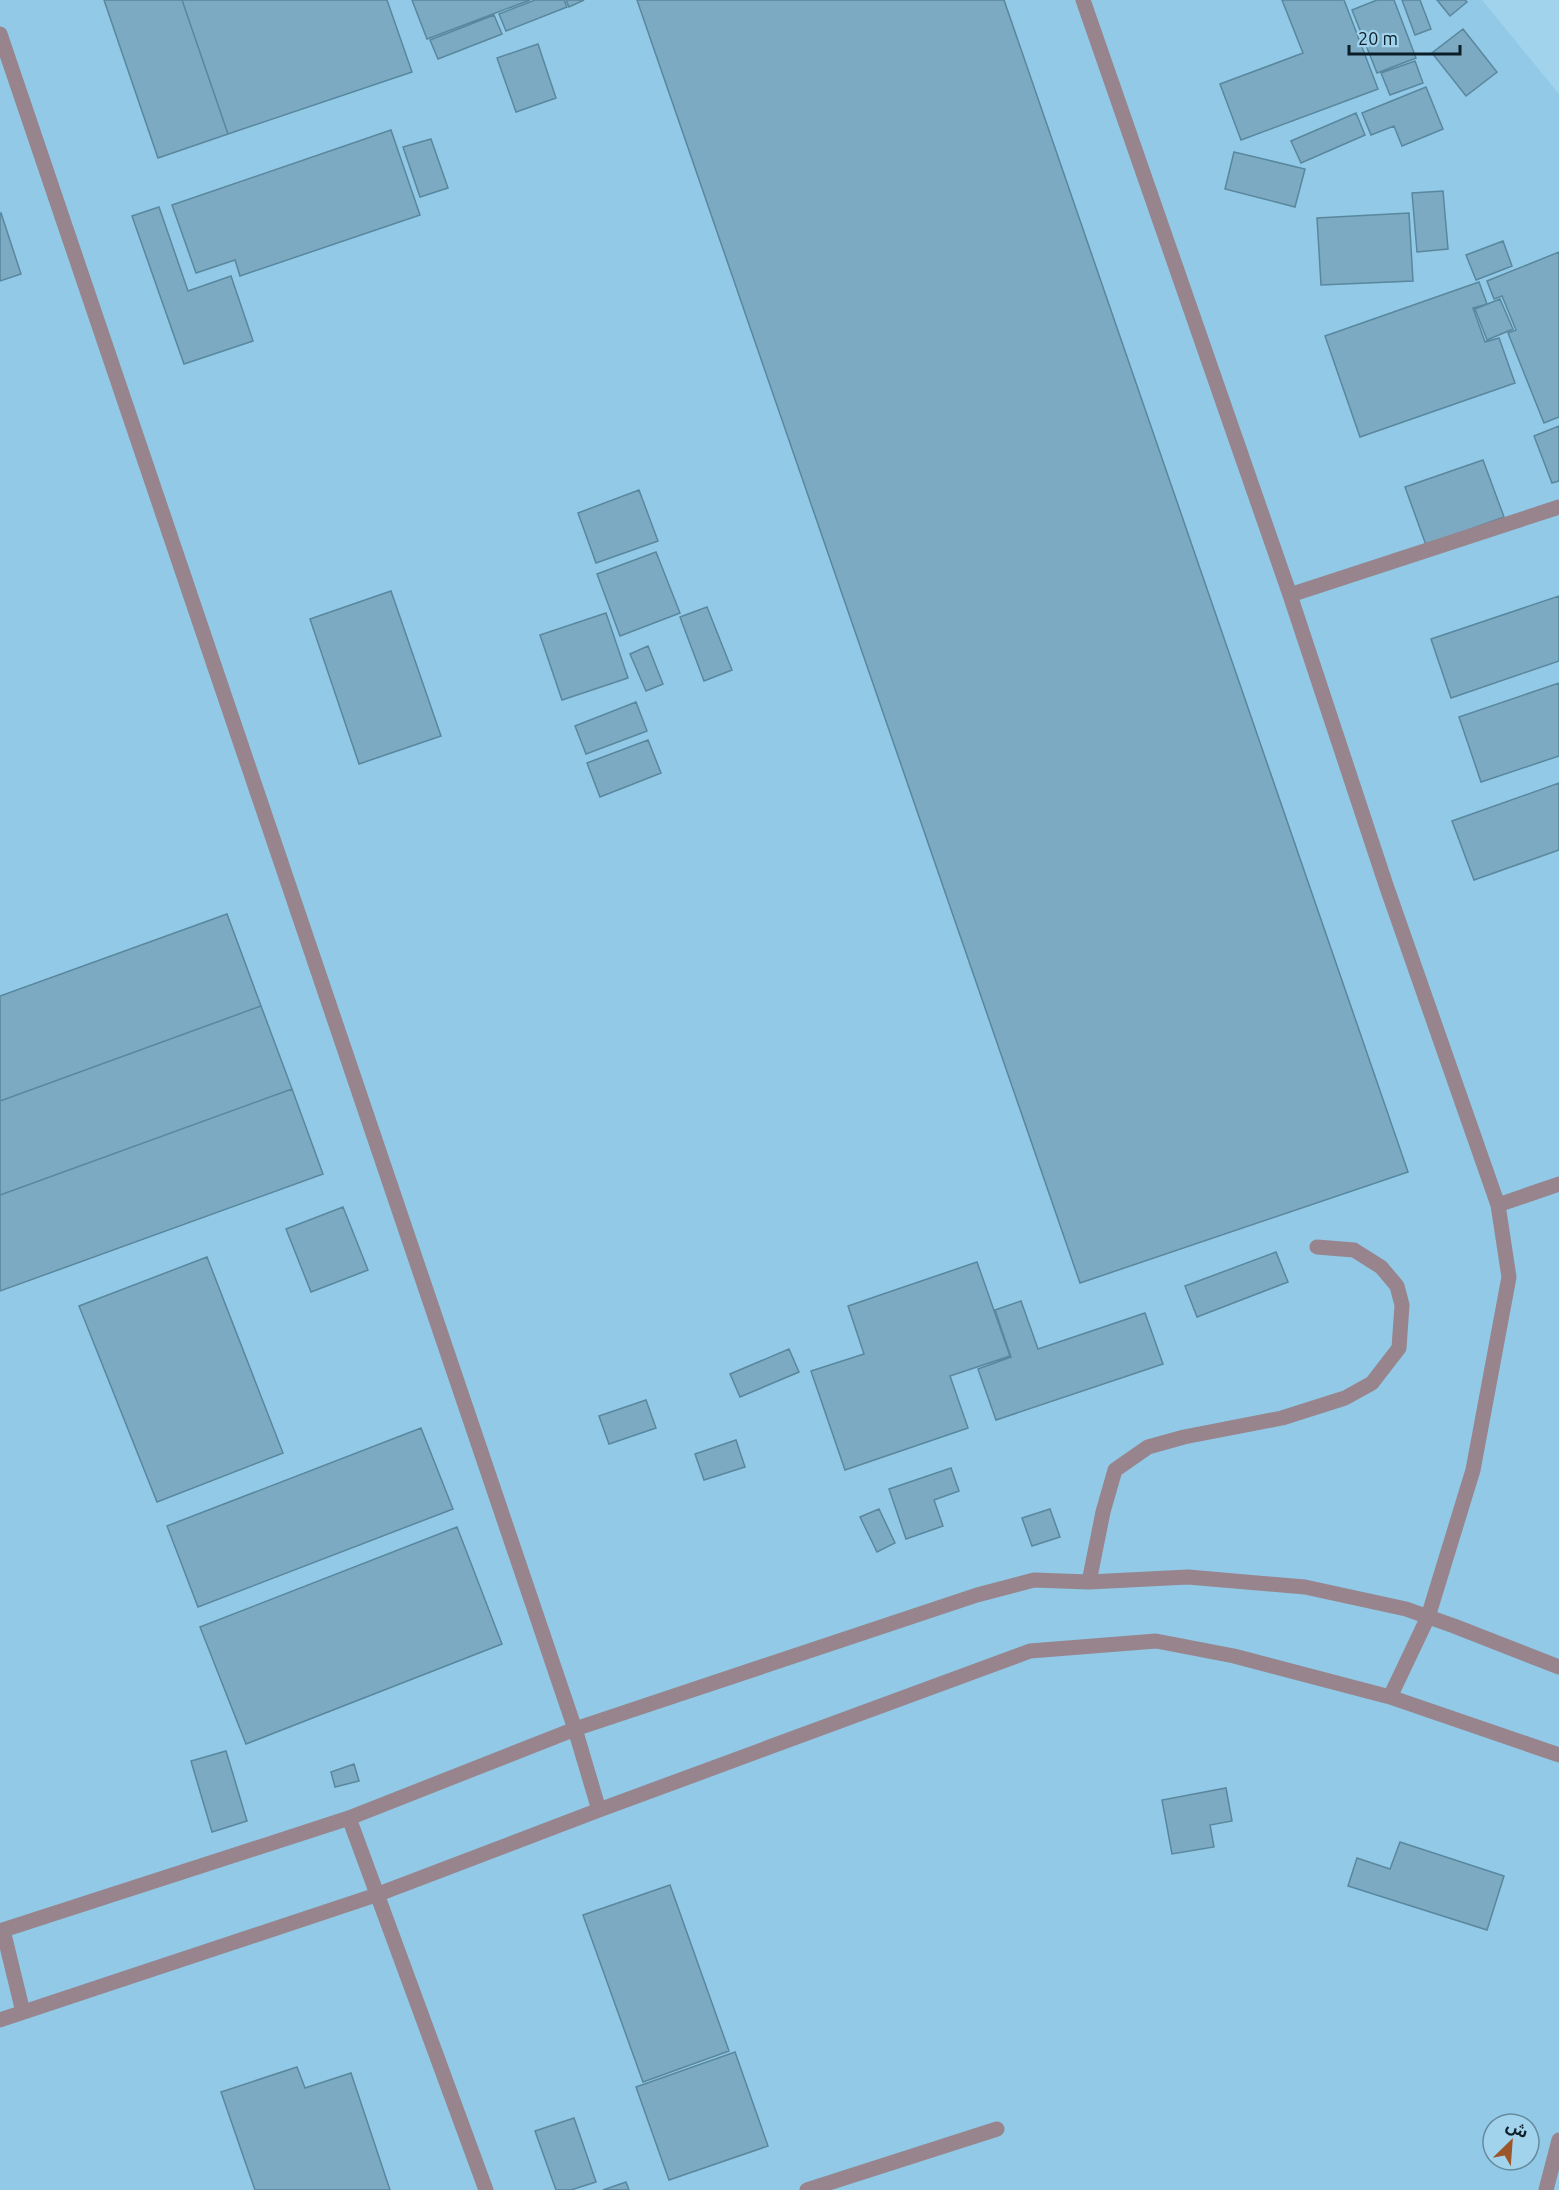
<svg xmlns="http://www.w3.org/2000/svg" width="1559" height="2190" viewBox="0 0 1559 2190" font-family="Ubuntu,'Noto Sans Arabic',sans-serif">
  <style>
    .built { fill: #91c9e7; fill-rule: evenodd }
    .building { fill: #7baac2; stroke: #59879e; stroke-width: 1.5 }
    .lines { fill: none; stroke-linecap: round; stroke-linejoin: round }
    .minor { stroke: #98848c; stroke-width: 15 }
  </style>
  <rect width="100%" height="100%" fill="#a2d3ec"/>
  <path class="built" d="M0 0H1482L1559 94V2190H0ZM1493 2124H1529V2160H1493Z"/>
  <path class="building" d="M104 0H182L228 134 158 158Z
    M182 0H387L412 72 228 134Z
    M412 0H530L427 39Z
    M535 0H564L567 7 506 31 499 14Z
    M566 0H584L569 7Z
    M637 0H1004L1408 1172 1080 1283Z
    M1282 0H1344L1378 89 1241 140 1220 84 1303 53Z
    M1377 0H1394L1416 58 1377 73 1352 10Z
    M1402 0H1420L1431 29 1415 35Z
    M1437 0H1465L1467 2 1450 16Z
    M494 15 502 34 438 59 430 40Z
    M1463 29 1497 72 1466 96 1432 53Z
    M538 44 556 98 516 112 497 58Z
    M1415 61 1423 83 1390 95 1381 73Z
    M1426 87 1443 129 1402 146 1394 126 1371 135 1362 113Z
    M1356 113 1365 135 1301 163 1291 141Z
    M391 130 420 215 240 276 235 260 196 273 172 205Z
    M431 139 448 188 420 197 403 147Z
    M1234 152 1305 169 1295 207 1225 189Z
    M1443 191 1448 249 1417 252 1412 193Z
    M159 207 188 291 231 276 253 341 184 364 132 216Z
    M1 213 21 274 0 281V214Z
    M1409 213 1413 281 1321 285 1317 218Z
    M1503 241 1512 266 1476 280 1466 255Z
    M1559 252V417L1544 423 1508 333 1516 330 1502 296 1494 299 1487 281Z
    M1479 282 1487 304 1473 308 1485 342 1499 338 1515 383 1360 437 1325 336Z
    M1500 299 1513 329 1487 340 1475 309Z
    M1559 426V481L1552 483 1534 436Z
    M1483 460 1504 517 1426 545 1405 487Z
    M639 490 658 541 596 563 578 513Z
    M656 552 680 613 620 636 597 574Z
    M391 591 441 736 359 764 310 619Z
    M1559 596V661L1451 698 1431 639Z
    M707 607 732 670 704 681 680 617Z
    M606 613 628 678 562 700 540 635Z
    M648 646 663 684 646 691 630 654Z
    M1559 683V756L1481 782 1459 717Z
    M636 702 647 731 586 754 575 726Z
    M648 740 661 773 600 797 587 763Z
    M1559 783V850L1474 880 1452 821Z
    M227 914 261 1006 0 1101V996Z
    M261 1006 292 1089 0 1195V1101Z
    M292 1089 323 1174 0 1291V1195Z
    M343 1207 368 1270 311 1292 286 1229Z
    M1276 1252 1288 1282 1197 1317 1185 1286Z
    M207 1257 283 1453 157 1502 79 1306Z
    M977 1262 1010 1356 950 1376 968 1428 845 1470 811 1371 864 1354 848 1306Z
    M1021 1301 1038 1349 1145 1313 1163 1364 996 1420 978 1369 1011 1357 995 1310Z
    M789 1349 799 1372 740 1397 730 1374Z
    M646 1400 656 1428 609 1444 599 1416Z
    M421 1428 453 1509 198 1607 167 1526Z
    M736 1440 745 1467 704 1480 695 1454Z
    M951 1468 959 1491 934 1500 943 1526 906 1539 889 1489Z
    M879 1509 895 1543 877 1552 860 1517Z
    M1050 1509 1060 1537 1032 1546 1022 1518Z
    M457 1527 502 1644 246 1744 200 1627Z
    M226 1751 247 1821 212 1832 191 1761Z
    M354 1764 359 1781 335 1787 331 1772Z
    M1226 1788 1232 1821 1210 1825 1214 1847 1172 1854 1162 1800Z
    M1400 1842 1504 1876 1487 1930 1348 1886 1357 1858 1390 1869Z
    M670 1885 729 2051 643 2082 583 1915Z
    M735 2052 768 2146 669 2180 636 2087Z
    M297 2067 305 2088 351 2073 390 2190H255L221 2092Z
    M574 2118 596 2182 571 2190H556L535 2131Z
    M626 2182 629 2190H603Z"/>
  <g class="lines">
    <path class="minor" d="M1083 0 1290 595 1386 885 1498 1205 1509 1277 1473 1470 1428 1617 1390 1697
      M0 34 575 1729 599 1810
      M1290 595 1559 507
      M1498 1205 1559 1184
      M1089 1582 1103 1512 1115 1470 1148 1447 1184 1437 1282 1418 1345 1398 1372 1383 1399 1348 1402 1305 1397 1286 1381 1267 1354 1250 1317 1247
      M349 1818 486 2190
      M3 1930 23 2012
      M0 1931 349 1818 575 1729 977 1595 1034 1580 1089 1582 1188 1577 1305 1587 1406 1609 1454 1626 1559 1667
      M0 2020 376 1895 599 1810 1030 1651 1156 1641 1234 1656 1390 1697 1559 1755
      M807 2190 997 2129
      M1546 2190 1559 2140"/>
  </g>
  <g transform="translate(1511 2142) rotate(25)"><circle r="28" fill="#a2d3ec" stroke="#668b9e" stroke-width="1.5"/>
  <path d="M0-4.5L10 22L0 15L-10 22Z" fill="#9b562a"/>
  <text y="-9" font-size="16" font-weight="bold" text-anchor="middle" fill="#0c1f28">ش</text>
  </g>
  <path d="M1349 45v9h111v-9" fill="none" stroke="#0c1f28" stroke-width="3"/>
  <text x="1358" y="45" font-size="18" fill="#0c1f28" stroke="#a2d3ec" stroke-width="4.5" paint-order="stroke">20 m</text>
</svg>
